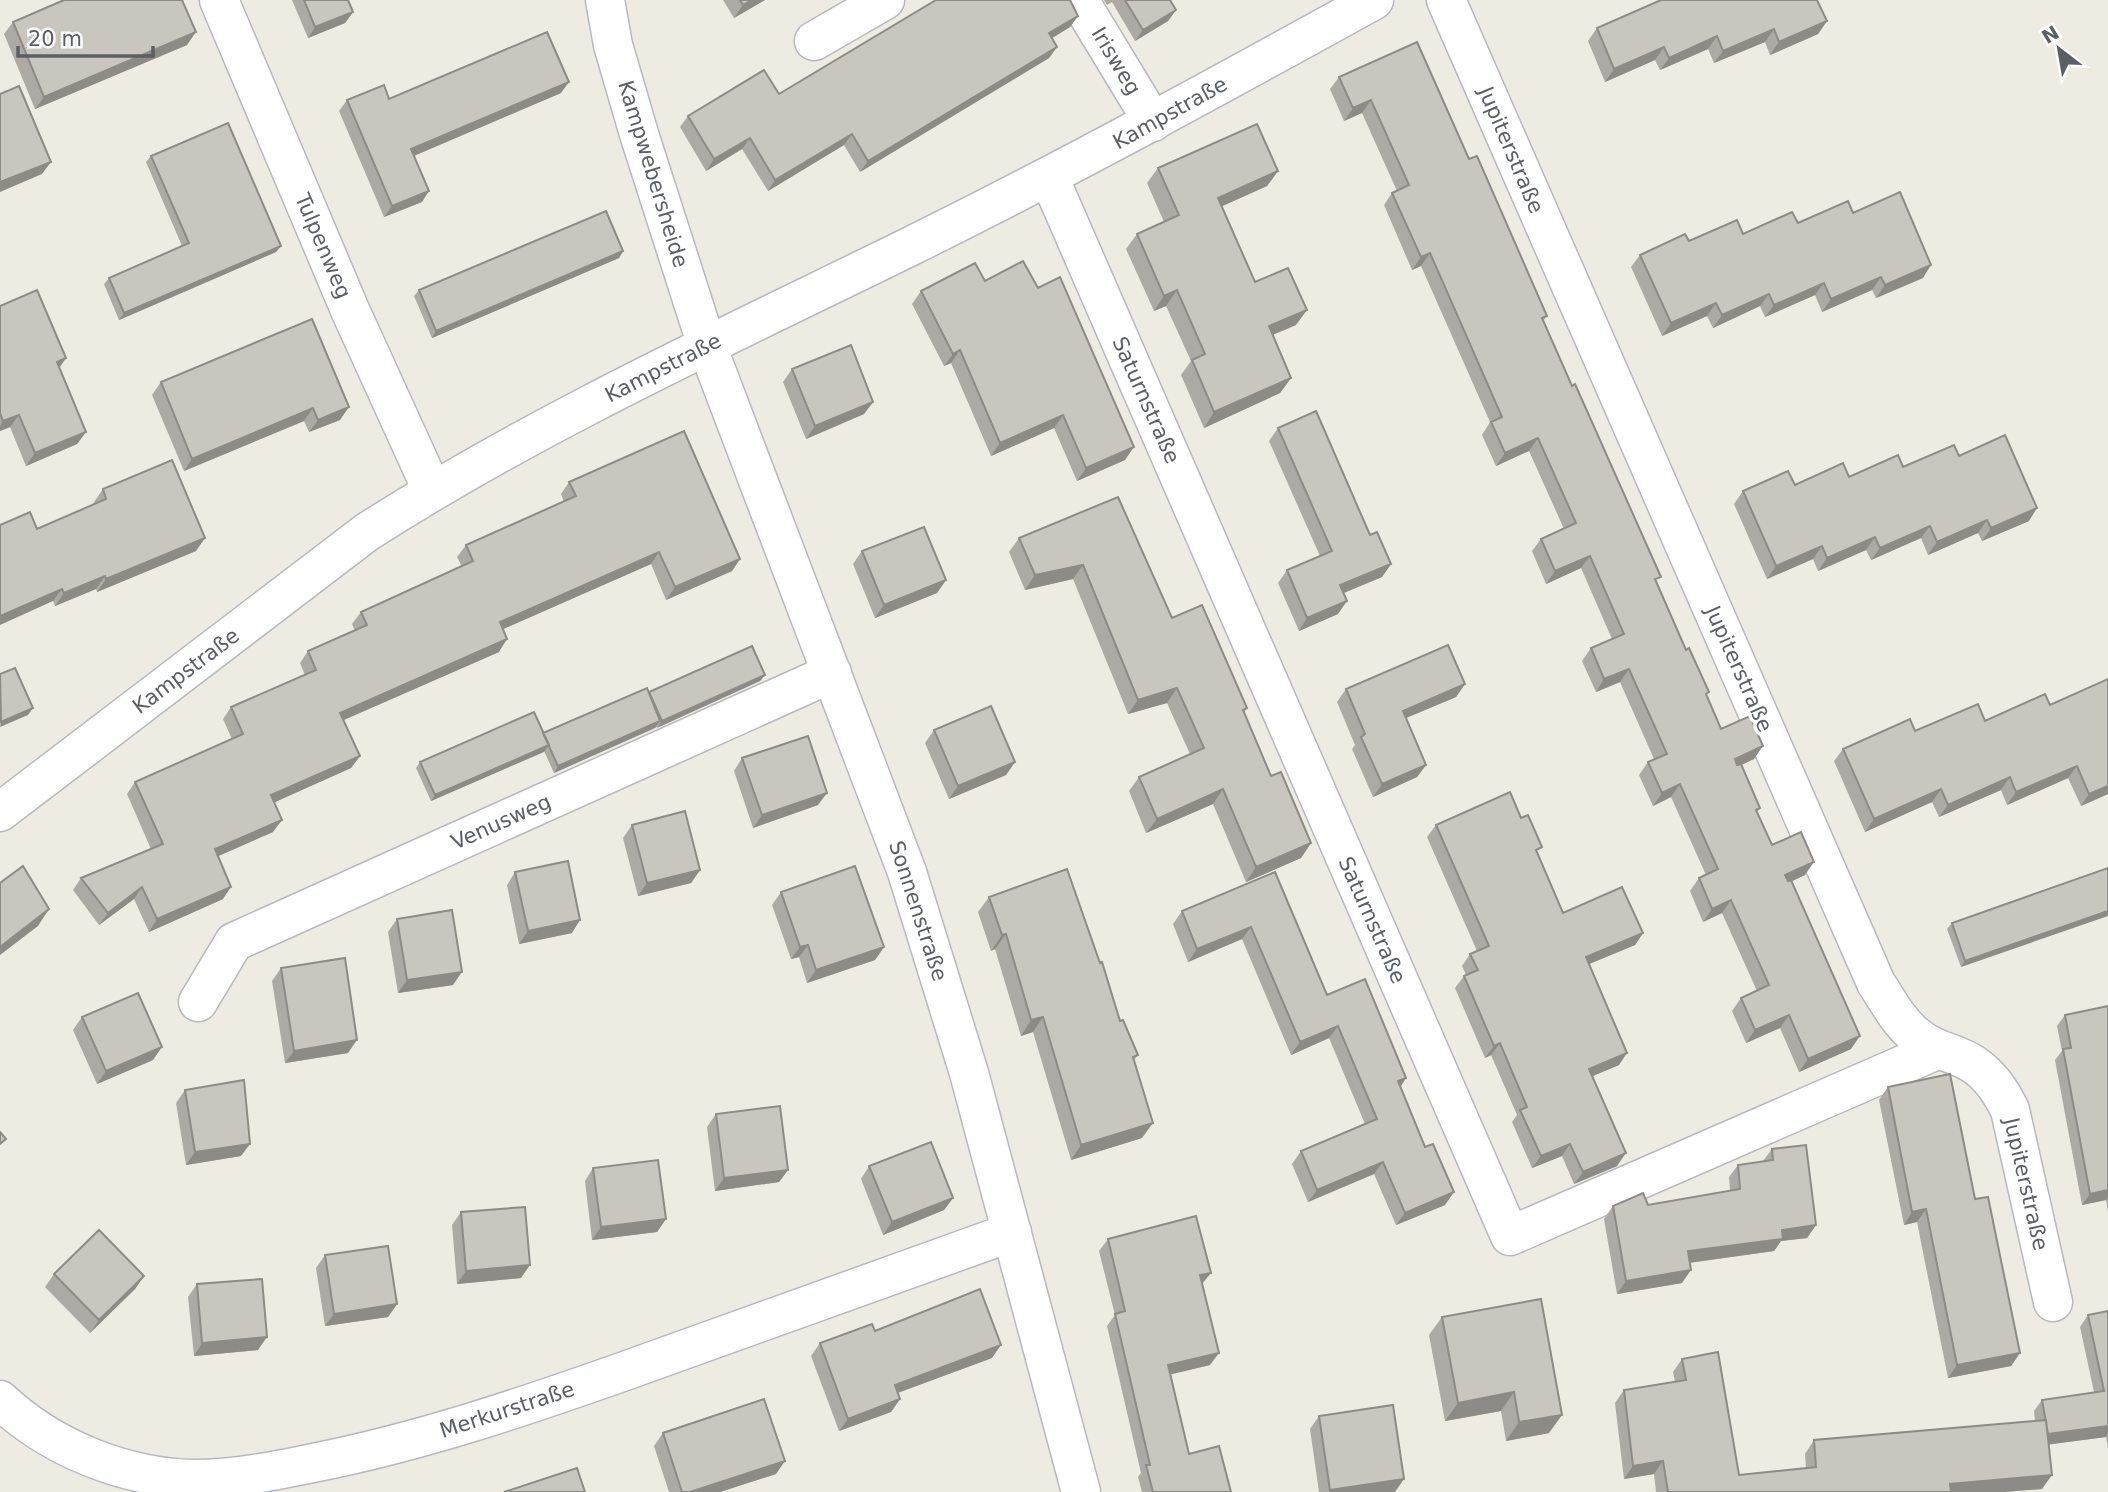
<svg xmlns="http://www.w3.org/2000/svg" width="2108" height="1492" viewBox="0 0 2108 1492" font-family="'DejaVu Sans',sans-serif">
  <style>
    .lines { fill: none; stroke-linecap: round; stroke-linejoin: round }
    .street-casing { stroke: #b6b9be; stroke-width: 41 }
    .street { stroke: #fff; stroke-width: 38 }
    .wall { fill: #adaaa5 }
    .shaded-wall { fill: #8d8b86 }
    .building { fill: #c9c6c0; stroke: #8d8b86; stroke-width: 2 }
    .labels { text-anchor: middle; stroke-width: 7; stroke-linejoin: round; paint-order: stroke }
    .street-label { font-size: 21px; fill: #5b5f64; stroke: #fff }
  </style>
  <rect width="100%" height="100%" fill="#eeebe3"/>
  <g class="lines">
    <defs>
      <path id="street" d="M219 0 350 310 432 490
        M605 0 613 45 639 134 707 346 907 872 969 1073 1081 1492
        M1079 0 1153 122
        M1446 0 1876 983C1888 1001 1898 1021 1915 1035 1935 1052 1955 1052 1973 1064 1991 1076 2001 1092 2010 1110L2053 1302
        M814 41 885 0
        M1049 177 1510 1236 1937 1050
        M0 812 367 532C539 422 726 337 909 247 1067 169 1220 85 1374 0
        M198 1002 234 942 832 673
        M0 1400C51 1448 125 1478 195 1479 235 1479 274 1471 313 1463 419 1442 520 1408 622 1372 752 1325 882 1278 1012 1232"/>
    </defs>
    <use href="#street" class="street-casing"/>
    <use href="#street" class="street"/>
  </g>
  <path class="wall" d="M292 0H348L353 12 345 23 308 38Z
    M723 0H765L734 18Z
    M1104 0H1170L1176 10 1168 21 1135 41 1112 2 1107 5Z
    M1078 16 1070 27 1052 38 1057 47 1049 58 860 172 844 145 768 191 742 149 706 171 680 127 688 116 779 94Z
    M1827 21 1818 34 1770 55 1765 42 1714 63 1708 49 1660 70 1655 60 1605 82 1588 41 1597 28Z
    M13 22 187 45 35 109 4 34Z
    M1339 77 1469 159 1547 316 1543 321 1686 650 1709 692 1706 696 1721 729 1754 759 1741 765 1760 808 1757 812 1772 845 1805 875 1792 881 1851 1049 1799 1072 1780 1028 1746 1043 1732 1011 1741 998 1757 991 1722 913 1703 922 1690 891 1699 878 1706 875 1671 797 1653 806 1639 775 1648 762 1654 759 1620 682 1596 692 1582 661 1591 648 1612 639 1581 568 1546 584 1532 551 1541 539 1564 529 1529 451 1496 466 1482 435 1490 422 1421 266 1412 270 1384 205 1392 193 1397 191 1362 113 1344 121 1330 89Z
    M561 93 414 156 422 202 384 217 339 111 347 100Z
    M151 156 281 246 276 252 119 320 104 284 109 278 182 246 146 162Z
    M1158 168 1278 171 1267 186 1222 206 1255 282 1296 325 1272 335 1291 378 1280 393 1204 428 1181 375 1191 361 1166 306 1154 311 1126 249 1137 234 1164 222 1147 183Z
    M1853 213 1923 278 1876 298 1872 290 1822 312 1815 295 1765 317 1760 306 1713 328 1707 316 1662 336 1631 267 1640 255 1689 241 1743 234Z
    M623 251 619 258 432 338 414 296 419 290Z
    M985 281 1125 460 1077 481 1054 428 991 456 951 363 944 366 912 304 921 291Z
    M0 306 66 358 59 368 86 432 77 444 26 466 10 427 0 431Z
    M312 319 340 420 309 432 304 421 184 471 152 395 161 382Z
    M792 369 873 402 864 414 806 439 783 382Z
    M1278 428 1370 535 1391 564 1382 577 1344 593 1338 614 1299 631 1278 583 1287 570 1320 556 1269 441Z
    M1959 456 2029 521 1982 541 1978 533 1928 555 1921 538 1871 560 1866 550 1818 571 1813 559 1767 579 1734 504 1743 491 1849 477Z
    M569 482 740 559 732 571 666 600 651 564 503 629 499 652 344 720 360 756 351 768 274 802 273 832 218 856 223 899 149 932 134 899 99 925 73 890 81 878 151 849 127 794 135 782 232 739 223 719 231 707 305 675 300 663 308 651 355 631 352 624 361 612 462 567 457 557 466 545 564 502 561 494Z
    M103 489 196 551 97 592 96 589 55 606 53 601 37 529 95 504 94 502Z
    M1118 497 1172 618 1247 708 1244 713 1271 776 1311 843 1301 858 1246 882 1213 804 1146 833 1129 791 1139 777 1190 754 1167 703 1128 714 1073 579 1025 590 1009 552 1019 538Z
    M862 551 946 580 937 593 875 618 853 564Z
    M765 675 760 681 554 773 544 751 431 801 416 768 420 762 543 733 649 693Z
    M1465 684 1456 697 1406 718 1426 765 1417 777 1373 797 1352 749 1355 745 1337 702 1346 689Z
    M2050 705 2108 794 2081 806 2068 778 2007 805 2001 790 1939 817 1932 802 1865 832 1834 761 1843 749 1915 731 1985 721Z
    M934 730 1015 762 1006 775 949 799 925 743Z
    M742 758 818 805 753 828 734 771Z
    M632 825 700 870 691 883 638 896 623 838Z
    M1436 825 1537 854 1563 913 1643 933 1635 945 1589 964 1619 1065 1592 1076 1617 1166 1574 1184 1562 1156 1532 1168 1512 1122 1517 1115 1491 1055 1485 1058 1455 988 1464 976 1466 975 1462 966 1470 954 1477 951 1427 837Z
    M2108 868 1961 967 1947 929 1952 923Z
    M515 872 572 933 519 944 507 885Z
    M1275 872 1327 995 1400 1087 1445 1205 1396 1225 1374 1174 1308 1202 1292 1164 1301 1151 1365 1124 1329 1038 1291 1055 1242 939 1188 962 1173 924 1182 911Z
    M781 892 884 947 875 960 807 983 799 957 791 959 772 905Z
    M989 897 1120 1021 1138 1055 1134 1060 1142 1138 1071 1160 1033 1032 1021 1036 995 949 991 951 978 912Z
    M397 919 453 985 398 993 388 932Z
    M281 968 348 1053 285 1063 272 981Z
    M2108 1006V1212L2106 1200 2082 1205 2055 1060 2062 1051 2057 1026 2065 1015Z
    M82 1017 153 1060 97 1084 73 1030Z
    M1888 1087 1975 1199 2020 1353 2011 1366 1948 1378 1917 1222 1904 1225 1879 1100Z
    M185 1090 241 1156 186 1165 176 1103Z
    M716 1114 788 1170 779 1182 715 1191 707 1127Z
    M1772 1149 1816 1225 1807 1238 1781 1241 1774 1251 1690 1263 1682 1283 1617 1294 1604 1219 1613 1206 1648 1205 1730 1191 1729 1177 1738 1165 1763 1161Z
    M869 1166 953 1198 944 1210 883 1235 861 1179Z
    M593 1168 666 1219 657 1232 592 1240 585 1181Z
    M461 1212 521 1278 457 1284 452 1225Z
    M1108 1239 1202 1284 1210 1365 1171 1374 1189 1454 1231 1492H1142L1138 1477 1141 1473 1107 1326 1115 1315 1099 1251Z
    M325 1255 397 1304 388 1317 325 1326 316 1268Z
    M54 1274 144 1276 135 1289 90 1333 45 1287Z
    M197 1284 258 1350 194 1356 188 1297Z
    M1541 1299 1549 1433 1506 1441 1501 1411 1445 1421 1429 1335 1442 1317Z
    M2108 1311V1448L2106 1437 2049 1444 2042 1489 2003 1492H1656L1654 1474 1624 1479 1615 1403 1624 1390 1675 1382 1673 1372 1682 1359 1739 1475 1806 1468 1805 1454 1814 1440 2035 1421 2034 1411 2042 1400 2094 1392 2080 1327 2088 1315Z
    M875 1331 992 1358 898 1393 900 1399 891 1412 839 1431 811 1356 820 1343Z
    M1319 1416 1395 1492H1319L1310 1429Z
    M663 1433 776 1474 720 1492H669L654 1446Z"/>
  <path class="shaded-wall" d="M752 0H765L734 18 743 5Z
    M1176 10 1168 21 1135 41 1143 30Z
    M353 12 345 23 308 38 315 27Z
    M1078 16 1070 27 1041 45 1049 33Z
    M1827 21 1818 34 1770 55 1779 42Z
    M1774 29 1765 42 1714 63 1723 51Z
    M196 32 187 45 35 109 44 97Z
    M1717 36 1708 49 1660 70 1669 58Z
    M1057 47 1049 58 860 172 868 161Z
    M1664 47 1655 60 1605 82 1614 69Z
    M569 82 561 93 404 160 411 149Z
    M1371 100 1362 113 1344 121 1353 108Z
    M852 134 844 145 768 191 775 180Z
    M750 138 742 149 706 171 714 159Z
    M51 162 42 174 0 192V182Z
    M1278 171 1267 186 1207 213 1218 198Z
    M429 191 422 202 384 217 392 206Z
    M281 246 276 252 119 320 124 313Z
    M623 251 619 258 432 338 436 331Z
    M1430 253 1421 266 1412 270 1421 257Z
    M1931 265 1923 278 1876 298 1885 285Z
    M1881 277 1872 290 1822 312 1831 299Z
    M1824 283 1815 295 1765 317 1774 305Z
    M1177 290 1166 306 1154 311 1164 296Z
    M1769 294 1760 306 1713 328 1722 315Z
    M1716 303 1707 316 1662 336 1671 323Z
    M1307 310 1296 325 1258 341 1269 326Z
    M960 350 951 363 944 366 953 354Z
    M66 358 57 371V362Z
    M1291 378 1280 393 1204 428 1214 412Z
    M873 402 864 414 806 439 815 426Z
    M349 407 340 420 309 432 318 420Z
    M313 408 304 421 184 471 192 459Z
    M19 415 10 427 0 431V426L3 421Z
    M1063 415 1054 428 991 456 1000 443Z
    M86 432 77 444 26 466 35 453Z
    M1538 438 1529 451 1496 466 1505 453Z
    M1134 447 1125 460 1077 481 1086 468Z
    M2037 508 2029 521 1982 541 1991 528Z
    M1987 520 1978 533 1928 555 1937 542Z
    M1930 526 1921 538 1871 560 1880 548Z
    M1875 537 1866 550 1818 571 1827 558Z
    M205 538 196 551 97 592 106 579Z
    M1822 546 1813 559 1767 579 1776 566Z
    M659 552 651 564 492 634 500 622Z
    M1590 556 1581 568 1546 584 1555 571Z
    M740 559 732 571 666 600 675 587Z
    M1391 564 1382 577 1331 598 1340 585Z
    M1083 565 1073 579 1025 590 1035 575Z
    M105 576 96 589 55 606 64 593Z
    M946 580 937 593 875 618 884 605Z
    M62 589 53 601 0 625V616Z
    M1347 601 1338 614 1299 631 1307 618Z
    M507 639 499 652 332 725 340 713Z
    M1629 669 1620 682 1596 692 1604 679Z
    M765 675 760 681 657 728 662 721Z
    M1465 684 1456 697 1394 723 1403 711Z
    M1177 688 1167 703 1128 714 1138 700Z
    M33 708 28 715 0 727 1 722Z
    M660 721 655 728 554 773 558 766Z
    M549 745 544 752 431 801 435 795Z
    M1763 746 1754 759 1726 772 1735 759Z
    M360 756 351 768 262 808 271 795Z
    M1015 762 1006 775 949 799 958 786Z
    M1426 765 1417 777 1373 797 1382 784Z
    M2077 766 2068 778 2007 805 2016 792Z
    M2010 777 2001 790 1939 817 1948 805Z
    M1680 784 1671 797 1653 806 1662 793Z
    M2108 786V794L2081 806 2089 794Z
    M1223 789 1213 804 1146 833 1157 819Z
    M1941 789 1932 802 1865 832 1874 819Z
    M827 793 818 805 753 828 762 815Z
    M282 820 273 832 207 861 215 849Z
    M1311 843 1301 858 1246 882 1256 867Z
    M1814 862 1805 875 1777 888 1785 875Z
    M700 870 691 883 638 896 647 883Z
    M142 887 134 899 99 925 108 913Z
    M231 887 223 899 149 932 157 919Z
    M1731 900 1722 913 1703 922 1712 909Z
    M49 909 38 926 0 955V947Z
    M2108 911V916L1961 967 1965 961Z
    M580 920 572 933 519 944 528 931Z
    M1251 927 1242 939 1188 962 1197 949Z
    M1643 933 1635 945 1577 969 1586 957Z
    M1006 934 995 949 991 951 1002 935Z
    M808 945 799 957 791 959 800 947Z
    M884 947 875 960 807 983 816 970Z
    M462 972 453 985 398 993 407 980Z
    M1789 1015 1780 1028 1746 1043 1755 1030Z
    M1043 1017 1033 1032 1021 1036 1031 1020Z
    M1338 1026 1329 1038 1291 1055 1300 1042Z
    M1860 1036 1851 1049 1799 1072 1808 1059Z
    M357 1040 348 1053 285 1063 294 1051Z
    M1500 1043 1491 1055 1485 1058 1494 1046Z
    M162 1047 153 1060 97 1084 106 1071Z
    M1627 1053 1619 1065 1581 1081 1589 1069Z
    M1406 1078 1398 1091V1081Z
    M1153 1123 1142 1138 1071 1160 1081 1145Z
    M250 1144 241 1156 186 1165 195 1152Z
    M1570 1144 1562 1156 1532 1168 1541 1156Z
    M1626 1153 1617 1166 1574 1184 1583 1172Z
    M1383 1162 1374 1174 1308 1202 1317 1190Z
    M788 1170 779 1182 715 1191 724 1178Z
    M2108 1190V1197L2106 1200 2082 1205 2090 1194Z
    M1454 1192 1445 1205 1396 1225 1405 1213Z
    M953 1198 944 1210 883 1235 892 1222Z
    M1926 1209 1917 1222 1904 1225 1912 1212Z
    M666 1219 657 1232 592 1240 601 1227Z
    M1816 1225 1807 1238 1781 1241 1774 1251 1679 1264 1688 1251 1782 1230Z
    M530 1265 521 1278 457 1284 466 1271Z
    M1691 1270 1682 1283 1617 1294 1626 1281Z
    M1211 1273 1202 1284 1200 1275Z
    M144 1276 135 1289 90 1333 99 1320Z
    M397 1304 388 1317 325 1326 334 1314Z
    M267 1337 258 1350 194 1356 202 1343Z
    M1001 1345 992 1358 886 1397 895 1385Z
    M1219 1353 1210 1365 1160 1377 1168 1365Z
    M2020 1353 2011 1366 1948 1378 1957 1365Z
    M1514 1392 1501 1411 1445 1421 1458 1403Z
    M900 1399 891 1412 839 1431 848 1419Z
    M1562 1415 1549 1433 1506 1441 1519 1422Z
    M2108 1426V1433L2106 1437 2038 1446 2046 1435Z
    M785 1461 776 1474 720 1492H690Z
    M1663 1461 1654 1474 1624 1479 1633 1466Z
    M2052 1475 2042 1489 2003 1492H1945L1950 1484Z
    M1404 1479 1395 1492H1328L1330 1490Z"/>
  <path class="building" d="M64 0H182L196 32 44 97 13 22Z
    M304 0H348L353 12 315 27Z
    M740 0H752L743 5Z
    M936 0H1070L1078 16 1049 33 1057 47 868 161 852 134 775 180 750 138 714 159 688 116 764 70 779 94Z
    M1125 0H1170L1176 10 1143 30Z
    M1661 0H1817L1827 21 1779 42 1774 29 1723 51 1717 36 1669 58 1664 47 1614 69 1597 28Z
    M547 32 569 82 411 149 429 191 392 206 347 100 384 85 389 99Z
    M1417 42 1469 159 1477 156 1547 316 1542 318 1572 386 1575 384 1661 577 1655 579 1686 650 1689 648 1709 692 1706 694 1721 729 1750 716 1763 746 1735 759 1737 765 1741 764 1760 808 1756 810 1772 845 1801 832 1814 862 1785 875 1788 881 1791 880 1860 1036 1808 1059 1789 1015 1755 1030 1741 998 1769 985 1731 900 1712 909 1699 878 1718 869 1680 784 1662 793 1648 762 1667 754 1629 669 1604 679 1591 648 1624 634 1590 556 1555 571 1541 539 1576 523 1538 438 1505 453 1491 422 1502 417 1430 253 1421 257 1392 193 1409 185 1371 100 1353 108 1339 77Z
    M19 86 51 162 0 182V94Z
    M228 123 281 246 124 313 109 278 189 243 151 156Z
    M1257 124 1278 171 1218 198 1255 282 1288 268 1307 310 1269 326 1291 378 1214 412 1192 360 1205 354 1177 290 1164 296 1137 234 1179 215 1158 168Z
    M1900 192 1931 265 1885 285 1881 277 1831 299 1824 283 1774 305 1769 294 1722 315 1716 303 1671 323 1640 255 1685 234 1689 241 1737 220 1743 234 1792 212 1798 223 1848 201 1853 213Z
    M606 211 623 251 436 331 419 290Z
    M1023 261 1038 288 1060 277 1134 447 1086 468 1063 415 1000 443 960 350 953 354 921 291 975 263 985 281Z
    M37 290 66 358 57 362 86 432 35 453 19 415 3 421 0 413V306Z
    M312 319 349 407 318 420 313 408 192 459 161 382Z
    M851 345 873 402 815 426 792 369Z
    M1316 411 1370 535 1377 532 1391 564 1340 585 1347 601 1307 618 1287 570 1332 551 1278 428Z
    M684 431 740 559 675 587 659 552 500 622 507 639 340 713 360 756 271 795 282 820 215 849 231 887 157 919 142 887 108 913 81 878 163 844 135 782 243 734 231 707 316 670 308 651 367 625 361 612 473 561 466 545 576 496 569 482Z
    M2005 435 2037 508 1991 528 1987 520 1937 542 1930 526 1880 548 1875 537 1827 558 1822 546 1776 566 1743 491 1788 471 1795 485 1843 463 1849 477 1898 455 1903 467 1954 445 1959 456Z
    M172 460 205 538 106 579 105 576 64 593 62 589 0 616V525L30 512 37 529 106 499 103 489Z
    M1118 497 1172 618 1202 605 1247 708 1243 710 1271 776 1281 772 1311 843 1256 867 1223 789 1157 819 1139 777 1204 748 1177 688 1138 700 1083 565 1035 575 1019 538Z
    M924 527 946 580 884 605 862 551Z
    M1448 645 1465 684 1403 711 1426 765 1382 784 1361 737 1365 734 1346 689Z
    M752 646 765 675 662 721 649 692Z
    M15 668 33 708 1 722 0 674Z
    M2108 679V786L2089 794 2077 766 2016 792 2010 777 1948 805 1941 789 1874 819 1843 749 1910 719 1915 731 1978 704 1985 721 2045 694 2050 705Z
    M647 688 660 721 558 766 543 733Z
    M991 706 1015 762 958 786 934 730Z
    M534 712 549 745 435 795 420 762Z
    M808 736 827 793 762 815 742 758Z
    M1510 792 1521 818 1528 815 1542 847 1536 850 1563 913 1622 887 1643 933 1586 957 1627 1053 1589 1069 1626 1153 1583 1172 1570 1144 1541 1156 1520 1110 1527 1107 1500 1043 1494 1046 1464 976 1478 970 1470 954 1489 946 1436 825Z
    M685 811 700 870 647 883 632 825Z
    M568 861 580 920 528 931 515 872Z
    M23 866 49 909 0 947V883Z
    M855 866 884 947 816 970 808 945 800 947 781 892Z
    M2108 868V911L1965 961 1952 923Z
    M1067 869 1100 963 1102 962 1120 1021 1123 1020 1138 1055 1133 1057 1153 1123 1081 1145 1043 1017 1031 1020 1006 934 1002 935 989 897Z
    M1275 872 1327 995 1365 979 1406 1078 1398 1081 1425 1147 1433 1144 1454 1192 1405 1213 1383 1162 1317 1190 1301 1151 1377 1119 1338 1026 1300 1042 1251 927 1197 949 1182 911Z
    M452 910 462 972 407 980 397 919Z
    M345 958 357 1040 294 1051 281 968Z
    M138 993 162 1047 106 1071 82 1017Z
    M2108 1006V1190L2090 1194 2063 1049 2071 1048 2065 1015Z
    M1950 1074 1975 1199 1988 1197 2020 1353 1957 1365 1926 1209 1912 1212 1888 1087Z
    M244 1080 250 1144 195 1152 185 1090Z
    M780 1106 788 1170 724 1178 716 1114Z
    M0 1132 6 1139 0 1144Z
    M931 1142 953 1198 892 1222 869 1166Z
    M1806 1145 1816 1225 1782 1230 1783 1239 1688 1251 1691 1270 1626 1281 1613 1206 1643 1193 1648 1205 1740 1189 1738 1165 1773 1160 1772 1149Z
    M658 1160 666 1219 601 1227 593 1168Z
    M525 1207 530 1265 466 1271 461 1212Z
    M1196 1216 1211 1273 1200 1275 1219 1353 1168 1365 1189 1454 1219 1446 1231 1492H1153L1146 1465H1150L1115 1314 1125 1311 1108 1239Z
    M99 1230 144 1276 99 1320 54 1274Z
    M388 1246 397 1304 334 1314 325 1255Z
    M262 1279 267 1337 202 1343 197 1284Z
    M980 1289 1001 1345 895 1385 900 1399 848 1419 820 1343 872 1324 875 1331Z
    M1541 1299 1562 1415 1519 1422 1514 1392 1458 1403 1442 1317Z
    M2108 1311V1426L2048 1434 2042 1400 2104 1391 2088 1315Z
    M1718 1352 1739 1475 1816 1467 1814 1440 2046 1420 2052 1475 1950 1484 1951 1492H1668L1663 1461 1633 1466 1624 1390 1686 1380 1682 1359Z
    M764 1399 785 1461 690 1492H682L663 1433Z
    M1393 1405 1404 1479 1330 1490 1319 1416Z
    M577 1468 585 1492H504Z"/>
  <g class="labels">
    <g class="street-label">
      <text transform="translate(1116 61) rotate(59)" y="7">Irisweg</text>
      <text transform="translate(1170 113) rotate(-29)" y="7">Kampstraße</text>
      <text transform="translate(1511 150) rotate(67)" y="7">Jupiterstraße</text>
      <text transform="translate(653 174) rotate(73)" y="7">Kampwebersheide</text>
      <text transform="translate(323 246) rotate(67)" y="7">Tulpenweg</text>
      <text transform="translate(663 368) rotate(-27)" y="7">Kampstraße</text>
      <text transform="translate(1146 400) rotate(66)" y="7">Saturnstraße</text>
      <text transform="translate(1739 669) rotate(66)" y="7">Jupiterstraße</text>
      <text transform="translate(186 671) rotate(-37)" y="7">Kampstraße</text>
      <text transform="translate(501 822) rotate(-24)" y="7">Venusweg</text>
      <text transform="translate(918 911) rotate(72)" y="7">Sonnenstraße</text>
      <text transform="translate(1372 920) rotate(66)" y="7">Saturnstraße</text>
      <text transform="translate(2026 1184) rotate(77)" y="7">Jupiterstraße</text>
      <text transform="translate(507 1410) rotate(-18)" y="7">Merkurstraße</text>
    </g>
  </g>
  <g transform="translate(2059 49) rotate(329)" stroke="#ffffff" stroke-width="5" paint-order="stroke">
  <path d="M0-5L12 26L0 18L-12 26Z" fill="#5b5f64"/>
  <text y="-10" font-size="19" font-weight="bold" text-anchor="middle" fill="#5b5f64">N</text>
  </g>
  <path d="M18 46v10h135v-10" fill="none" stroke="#5b5f64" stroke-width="3.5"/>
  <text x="28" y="46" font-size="21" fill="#5b5f64" stroke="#ffffff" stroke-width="5" paint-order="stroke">20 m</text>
</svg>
